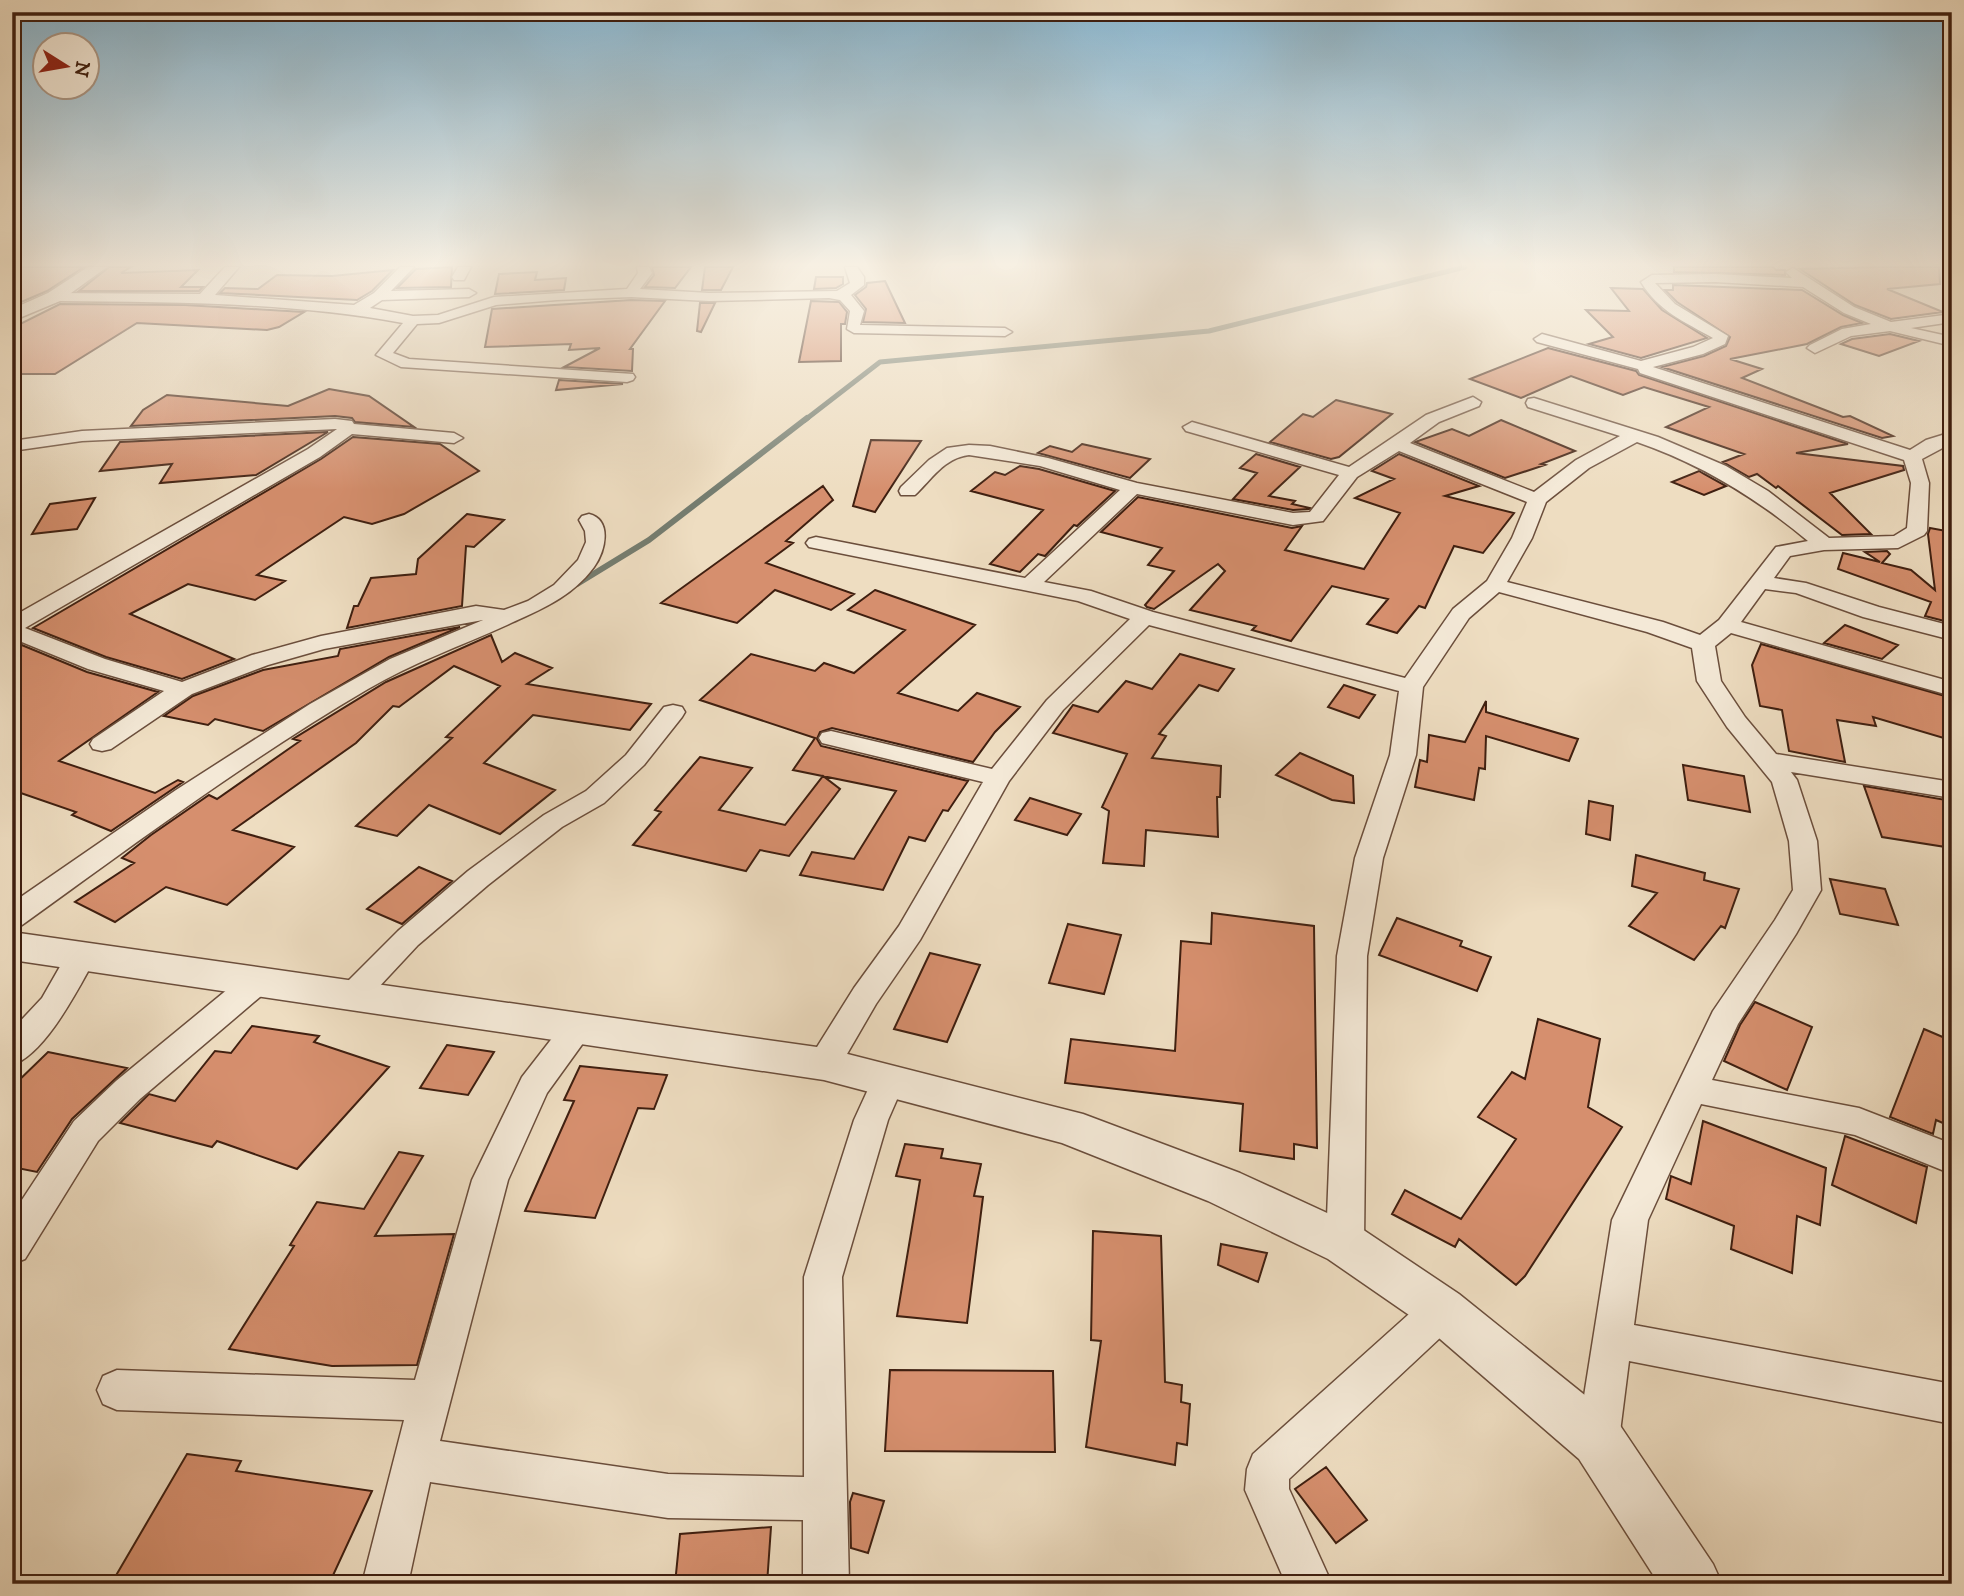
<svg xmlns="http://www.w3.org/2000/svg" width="1964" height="1596" viewBox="0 0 1964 1596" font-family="'IM FELL DW Pica',serif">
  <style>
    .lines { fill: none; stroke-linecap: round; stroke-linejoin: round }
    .stream-far1 { stroke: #757d70; stroke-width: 5 }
    .stream { stroke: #757d70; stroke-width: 6 }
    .building { fill: #d68f6e; stroke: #3f1f10; stroke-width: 2 }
    .minor-casing { stroke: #6b4e3c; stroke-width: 3 }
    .tertiary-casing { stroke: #6b4e3c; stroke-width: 3 }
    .minor { fill: #f4e9d7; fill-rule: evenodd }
    .tertiary { fill: #f4e9d7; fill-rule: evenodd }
  </style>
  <rect width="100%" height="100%" fill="#eeddc1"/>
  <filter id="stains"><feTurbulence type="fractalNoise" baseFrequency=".00286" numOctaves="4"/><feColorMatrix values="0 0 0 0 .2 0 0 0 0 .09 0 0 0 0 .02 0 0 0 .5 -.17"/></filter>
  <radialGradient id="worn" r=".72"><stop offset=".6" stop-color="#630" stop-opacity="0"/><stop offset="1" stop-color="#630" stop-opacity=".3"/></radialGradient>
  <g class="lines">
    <path class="stream-far1" d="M805 420 880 362 1209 331 1465 267"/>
    <path class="stream" d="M577 584 649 540 807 418"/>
  </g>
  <path class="building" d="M12 267H84L47 291 12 306Z
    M109 267H131L121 273 198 270 181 287H203L199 291H79Z
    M452 267 451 287 397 288 416 269Z
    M652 267H691L675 288 645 287 654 275Z
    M705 267H733L721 290H702Z
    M1674 267H1773L1776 270H1785V275L1674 272Z
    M1881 267H1939L1940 284 1887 289 1943 312 1891 319 1855 305 1800 269Z
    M393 270 372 291 357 300 220 293 225 288 258 289 277 275 332 276Z
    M537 272 535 280 566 278 564 290 495 294 499 274Z
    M816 277H843V284L836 288 814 289Z
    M885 281 905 323 863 322 866 309 855 295 866 287 867 283Z
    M1673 285 1802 290 1843 315 1862 323 1841 327 1807 344 1730 359 1762 369 1742 378 1843 417 1850 416 1893 436 1882 438 1662 367 1704 356 1726 346 1730 337 1677 302 1665 290H1673Z
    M1611 288 1643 289 1662 310 1707 338 1641 358 1589 344 1613 337 1586 310 1629 311Z
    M631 300 665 301 630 349H633L632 371 564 367 600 348 569 350 571 344 485 347 492 309Z
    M811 301 839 302 847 312 845 324H841V361L799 362Z
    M700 303H715L701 332 697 331Z
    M60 304 185 305 304 312 279 327 267 330 137 323 55 374H12V328Z
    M1890 334 1919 341 1879 356 1841 344 1852 339Z
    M1548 348 1636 371 1639 375 1848 444 1796 453 1903 466 1904 470 1830 493 1871 534 1842 535 1778 486 1776 488 1757 474 1749 477 1723 462 1744 454 1666 427 1709 407 1644 387 1623 395 1571 376 1521 398 1470 379Z
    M559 380 623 384 556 390Z
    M329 389 369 396 414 427 355 422 352 418 335 416 131 426 143 410 167 395 288 406Z
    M1336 400 1392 414 1339 457 1331 459 1270 442 1303 414 1313 417Z
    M1501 420 1575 451 1541 464 1545 465 1505 478 1415 442 1452 429 1469 436Z
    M328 432 256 475 160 483 172 464 100 471 120 442Z
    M353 437 440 444 479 471 404 514 372 524 344 517 257 575 285 581 255 600 188 584 130 614 234 659 182 679 106 657 33 628 321 459Z
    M871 440 921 441 875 512 853 506Z
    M1082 444 1150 459 1130 478 1038 453 1050 446 1072 452Z
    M1256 454 1300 467 1269 496 1295 501 1292 504 1310 508 1309 509 1293 510 1233 499 1257 473 1240 468Z
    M1399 454 1479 486 1445 496 1514 513 1483 553 1454 546 1425 608 1419 606 1397 633 1367 624 1388 599 1332 586 1291 641 1252 630 1256 626 1190 610 1225 571 1218 564 1154 609 1147 607 1145 605 1174 571 1148 565 1162 548 1101 532 1138 497 1292 528 1302 526 1285 550 1364 569 1400 513 1355 498 1394 479 1372 471Z
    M1020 466 1039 469 1115 491 1077 526 1074 525 1045 556 1038 554 1020 572 990 564 1043 510 971 491 995 472 1005 475Z
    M1699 471 1704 474 1726 486 1704 495 1672 482Z
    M823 486 833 500 786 541 793 543 766 563 854 594 831 610 775 590 737 623 661 603Z
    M95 498 77 529 32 534 50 504Z
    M467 514 504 520 474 547 466 546 462 606 347 628 354 606H358L371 578 416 574 418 559Z
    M1930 528 1952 532V602H1949L1952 604V623L1925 616 1931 602 1838 569 1843 553 1880 562 1865 552 1887 551 1890 554 1882 563 1911 570 1935 590 1928 534Z
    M875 590 975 625 898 693 958 711 977 693 1020 707 995 732 973 762 832 728 820 732 817 739 821 746 968 781 948 811 943 810 925 841 909 837 883 890 800 875 812 852 854 859 896 791 793 770 815 738 700 700 751 654 815 671 824 663 854 673 905 630 848 610Z
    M1845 625 1898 645 1882 659 1824 643Z
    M460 627 389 657 263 731 215 719 208 725 164 716 193 696 263 670 338 656 340 649Z
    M491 635 502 662 515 653 552 668 527 684 651 704 630 730 533 715 484 763 555 790 500 834 429 805 397 836 356 826 452 738 446 737 500 686 454 666 399 707 393 706 356 743 233 830 294 847 227 905 166 887 115 922 75 902 134 863 122 858 151 835 209 795 217 799 300 741 293 739 386 682Z
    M12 641 87 672 158 692 59 761 155 793 178 780 183 782 111 831 72 815 76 812 12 790Z
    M1761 644 1952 698 1947 739 1873 717 1876 726 1837 720 1845 762 1789 751 1782 710 1760 706 1752 665Z
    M1180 654 1234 669 1218 691 1199 685 1159 734 1166 736 1152 758 1221 766 1220 797H1217L1218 837 1146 830 1144 866 1103 863 1109 811 1102 807 1127 754 1053 733 1073 705 1098 712 1126 681 1152 689Z
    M1344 685 1375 695 1359 718 1328 707Z
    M1486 701V712L1578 739 1569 761 1486 736 1485 769 1479 768 1474 800 1415 787 1420 760 1427 762 1429 735 1465 742Z
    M1300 753 1353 776 1354 803 1332 800 1276 775Z
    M700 757 752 768 719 810 785 825 823 776 840 789 789 856 760 850 746 871 633 845 661 812 655 810Z
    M1683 765 1744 776 1750 812 1688 800Z
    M1864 786 1952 801V848L1882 837Z
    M1030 798 1081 814 1067 835 1015 820Z
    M1589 801 1613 806 1610 840 1586 834Z
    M1636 855 1705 873 1704 880 1739 889 1725 928 1721 926 1694 960 1629 926 1657 893 1632 886Z
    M419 867 452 881 402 924 367 909Z
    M1830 879 1885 889 1898 925 1840 914Z
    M1212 913 1314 926 1317 1148 1294 1144V1159L1240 1151 1243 1104 1065 1083 1071 1039 1175 1051 1181 941 1211 944Z
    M1397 918 1462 941 1460 946 1491 957 1477 991 1379 955Z
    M1068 924 1121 935 1104 994 1049 983Z
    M930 953 980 965 947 1042 894 1029Z
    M1755 1002 1812 1027 1787 1090 1724 1061 1740 1025Z
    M1538 1019 1600 1039 1588 1107 1622 1127 1525 1276 1516 1285 1459 1239 1455 1247 1392 1214 1405 1190 1461 1219 1516 1139 1478 1117 1512 1072 1525 1079Z
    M252 1026 319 1036 314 1042 389 1067 297 1169 217 1141 212 1147 120 1123 149 1094 175 1101 215 1051 231 1053Z
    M1924 1029 1952 1041V1127L1936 1120 1933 1134 1890 1117Z
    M447 1045 494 1052 468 1095 420 1088Z
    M48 1052 127 1068 72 1119 37 1172 12 1167V1087Z
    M580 1066 667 1075 654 1109 638 1108 595 1218 525 1211 574 1101 564 1100Z
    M1703 1121 1826 1168 1820 1225 1797 1216 1792 1273 1731 1249 1734 1226 1666 1199 1671 1176 1691 1184Z
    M1845 1136 1927 1167 1916 1223 1832 1185Z
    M905 1144 943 1149 941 1158 981 1164 974 1196 983 1197 967 1323 897 1316 920 1180 896 1176Z
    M399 1152 423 1156 375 1236 454 1234 417 1365 332 1366 229 1349 294 1246 290 1245 317 1202 364 1209Z
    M1093 1231 1161 1236 1165 1382 1182 1385 1181 1402 1190 1404 1187 1445 1177 1443 1175 1465 1086 1447 1101 1341 1091 1340Z
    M1221 1244 1267 1253 1258 1282 1218 1265Z
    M890 1370 1053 1371 1055 1452 885 1451Z
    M187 1454 241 1461 236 1471 372 1491 329 1584H111Z
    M1326 1467 1367 1520 1336 1543 1295 1489Z
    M853 1493 884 1501 868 1553 851 1548 850 1502Z
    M771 1527 767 1584H675L680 1534Z"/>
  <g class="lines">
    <defs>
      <path id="minor" d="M225 267H239L215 295 354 305 374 293 400 267H414L391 291 469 289 476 293 469 297 382 300 370 308 413 316 438 315 494 297 627 289 638 273 637 267H649L652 273 640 289 709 293 837 291 850 283 845 267H857L864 277V285L851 295 864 311 860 325 1005 328 1012 332 1005 336 854 333 847 329 850 311 840 300 829 298 709 301 631 297 557 300 496 305 439 323 417 324 393 353 409 359 633 374 635 377 633 380 627 382 401 367 376 355 403 323C288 302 171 302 54 301L47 297 54 293 200 294Z
        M458 267H471L464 280H454L452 277Z
        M1943 267H1952V272Z
        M1793 268 1854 307 1891 322 1952 314V322L1911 328 1952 337V346L1890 331 1851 336 1815 353 1807 348 1810 345 1842 329 1871 324 1844 313 1803 287 1715 282 1655 283 1675 304 1728 336 1725 344 1703 354 1653 367 1910 450 1926 440 1952 432V443L1922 459 1929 483 1927 531 1924 535 1898 548 1824 550 1790 556 1774 578 1806 583 1879 607 1952 626V640L1863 617 1796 593 1765 589 1741 622 1952 682V696L1731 633 1715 646 1721 681 1745 717 1776 754 1952 782V798L1791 772 1797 780 1817 841 1821 890 1796 934 1738 1024 1712 1080 1859 1108 1952 1144V1174L1855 1135 1701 1104 1648 1220 1634 1325 1952 1384V1424L1629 1361 1619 1440 1613 1455 1598 1461 1583 1455 1577 1440 1612 1220 1713 1011 1775 920 1793 890 1789 841 1772 782 1727 727 1697 681 1692 648 1647 632 1499 592 1469 618 1423 687 1416 755 1383 858 1367 956 1364 1244 1358 1256 1345 1261 1332 1256 1326 1244 1337 956 1355 858 1390 755 1399 691 1149 625 1063 710 1009 781 920 940 876 1004 836 1073 824 1077 812 1073 808 1064 812 1055 854 988 899 926 983 782 822 743 819 738 822 733 831 731 992 769 1047 700 1130 619 1078 601 809 547 806 543 809 539 816 537 1025 578 1120 490 1040 466 969 455C944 458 932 479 915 495H901L899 491 901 487 929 460 947 448 969 445 990 446 1048 458 1137 483 1293 513 1310 512 1339 475 1186 431 1183 427 1192 422 1349 467 1426 415 1473 397 1481 402 1479 406 1439 422 1410 443 1534 492 1576 460 1620 436 1528 407 1526 403 1528 399 1534 398 1658 437 1726 466 1768 491 1829 538 1894 536 1907 528 1911 483 1904 460 1640 373 1638 369 1537 342 1534 339 1542 334 1641 361 1693 347 1713 338C1685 322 1658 311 1641 282L1652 275 1715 274 1792 278 1786 272ZM1637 442C1701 464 1755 497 1808 541L1776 547 1719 620 1700 635 1663 622 1507 582 1532 538 1546 502 1589 468ZM1399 451 1527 502 1512 538 1487 581 1453 609 1405 678 1153 612 1091 591 1044 582 1137 494 1293 525 1323 521 1357 477Z
        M335 419 352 421 354 424 454 433 463 438 454 443 352 434 320 457 25 628 105 659 182 682 252 655 321 636 476 606 504 610 528 601 554 585 578 560 586 542 585 531 579 520 582 516 589 514C613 520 605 552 594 567 571 598 541 609 507 625 461 646 412 663 368 689 247 760 136 843 22 925L12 928V903L176 790 310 704 390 659 483 620 324 649 268 665 192 694 111 749 102 751 93 749 90 744 93 739 164 691 88 669 12 638V617L308 449 337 429 82 441 12 451V441L82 431Z
        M673 705 682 707 685 712 682 717 644 765 604 803 562 827 488 885 418 945 363 1004 352 1008 341 1004 336 996 341 988 398 931 468 871 544 815 586 791 626 755 664 707Z
        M81 946 92 949 96 957C79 987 46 1054 12 1065V1030L42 998 70 949Z
        M256 972 267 975 271 983 267 991 140 1099 98 1141 25 1259 12 1264V1215L74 1121 116 1081 245 975Z
        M578 1016 589 1019 594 1028 547 1093 508 1180 440 1441 668 1474 804 1477V1277L854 1120 876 1072 888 1068 900 1072 905 1081 888 1120 842 1277 849 1584H803V1520L668 1518 430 1482 408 1584H362L404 1420 117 1410 103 1404 97 1390 103 1376 117 1370 415 1380 472 1180 522 1077 567 1019Z
        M1442 1292 1456 1297 1461 1310 1456 1323 1289 1479V1489L1332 1584H1286L1245 1490 1247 1469 1253 1454 1428 1297Z"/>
      <path id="tertiary" d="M88 267H107L60 301 12 321V309L48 293Z
        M12 932 824 1048 1083 1114 1240 1173 1362 1229 1459 1294 1617 1421 1713 1564 1722 1584H1659L1579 1459 1425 1326 1328 1259 1208 1201 1062 1143 824 1080 12 960Z"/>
    </defs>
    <use href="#minor" class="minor-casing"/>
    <use href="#tertiary" class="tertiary-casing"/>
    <use href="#minor" class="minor"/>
    <use href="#tertiary" class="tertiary"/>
  </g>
  <linearGradient id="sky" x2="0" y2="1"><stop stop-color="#88b7d2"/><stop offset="0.54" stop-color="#f7f0e3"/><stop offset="1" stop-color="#f7f0e3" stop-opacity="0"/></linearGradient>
  <rect width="1964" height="490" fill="url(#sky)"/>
  <rect width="1964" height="1596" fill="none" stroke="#eeddc1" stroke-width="42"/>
  <rect x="14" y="14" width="1936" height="1568" fill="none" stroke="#3f1f10" stroke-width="3.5"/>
  <rect x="21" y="21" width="1922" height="1554" fill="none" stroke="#3f1f10" stroke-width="2"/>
  <g transform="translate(66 66) rotate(101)"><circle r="33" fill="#f4e9d7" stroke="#ac9887" stroke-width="2"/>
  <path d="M0-5L12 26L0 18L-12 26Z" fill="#8f2418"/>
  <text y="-10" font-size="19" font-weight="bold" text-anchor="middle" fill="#3f1f10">N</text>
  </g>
  <rect width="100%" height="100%" filter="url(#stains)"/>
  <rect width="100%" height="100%" fill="url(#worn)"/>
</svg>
